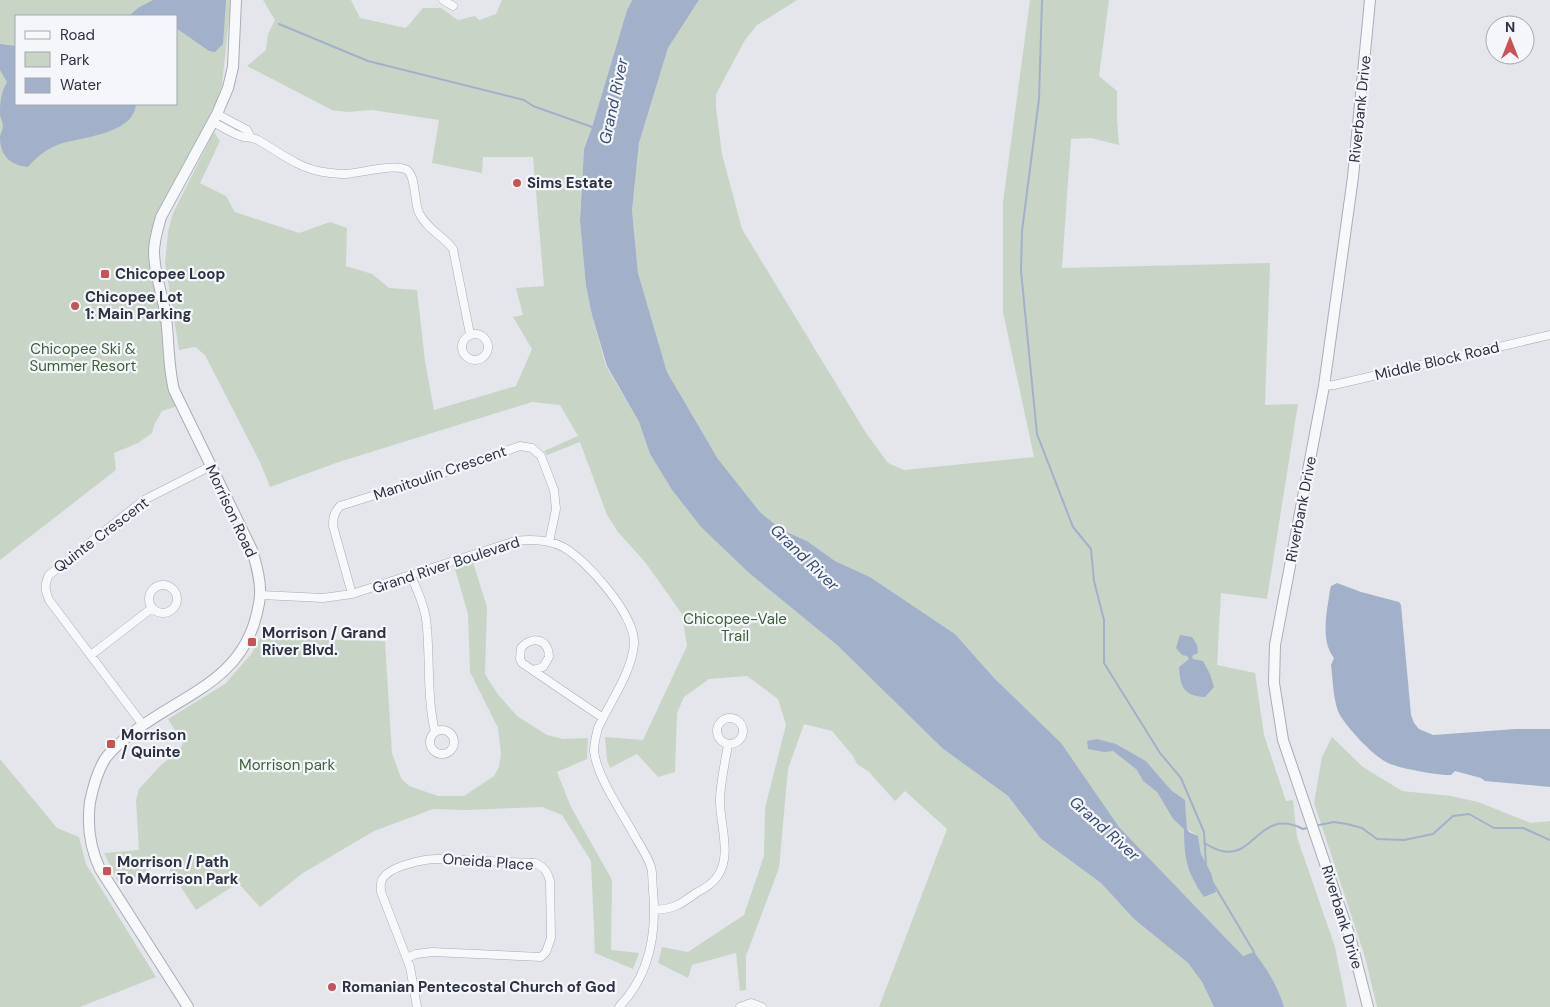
<svg xmlns="http://www.w3.org/2000/svg" width="1550" height="1007" viewBox="0 0 1550 1007" font-family="'DM Sans',sans-serif">
  <style>
    .green { fill: #c8d5c6; fill-rule: evenodd }
    .water { fill: #a2b0c9 }
    .lines { fill: none; stroke-linecap: round; stroke-linejoin: round }
    .stream { stroke: #a2b0c9; stroke-width: 2 }
    .minor-casing { stroke: #a9acb5; stroke-width: 9 }
    .tertiary-casing { stroke: #a9acb5; stroke-width: 12 }
    .minor { stroke: #f7f8fa; stroke-width: 8 }
    .tertiary { stroke: #f7f8fa; stroke-width: 10 }
    .poi-dot { fill: #c85256; stroke: #f4f6f9; stroke-width: 2 }
    .labels { text-anchor: middle; stroke-width: 4.5; stroke-linejoin: round; paint-order: stroke }
    .street-label { font-size: 15px; fill: #2d3243; stroke: #f4f6f9 }
    .poi-label { font-size: 15px; font-weight: bold; fill: #2d3243; stroke: #f4f6f9; text-anchor: start }
    .park-label { font-size: 15px; fill: #3d5e3b; stroke: #f4f6f9 }
    .water-label { font-size: 16px; font-style: italic; fill: #394c75; stroke: #f4f6f9 }
  </style>
  <rect width="100%" height="100%" fill="#e4e6eb"/>
  <path class="green" d="M0 0H231L222 85 217 101 182 168 149 244 150 268 162 319 178 406 162 411 155 423 152 433 138 443 114 453 116 470 0 560ZM16 16H176V104H16Z
    M263 0H351L360 18 406 28 423 8H441L458 20 475 16 479 20 496 14 502 0H632L627 10 592 127 584 149 580 221 586 286 592 315 606 366 639 422 650 454 672 490 701 527 749 573 837 645 942 748 1008 796 1041 839 1101 883 1134 919 1188 963 1202 982 1214 1007H879L947 829 905 791 895 801 869 772 857 764 853 756 832 731 804 724 788 769 779 868 746 956V990L740 991 736 953 692 965 688 978 658 963 662 947 688 952 744 915 764 856 765 808 786 725 778 699 747 676 709 679 684 697 677 713 675 772 658 777 637 754 610 768 607 760 605 737 643 740 687 646 682 614 645 562 618 532 607 515 580 442 547 455 544 451 578 436 560 405 532 402 339 462 270 487 260 462 205 355 195 347 179 350 165 263 168 232 173 213 214 132 220 141 200 183 226 196 235 212 299 233 330 222 347 228 346 266 372 274 389 288 417 290 425 361 434 410 516 386 532 349 513 317 523 315 516 288 544 286 533 157H483L482 173 432 163 439 120 372 110 347 112 332 110 247 66 266 50 268 34 275 20Z
    M699 0H797L757 25 745 40 716 94V108L722 154 742 229 866 433 888 463 904 470 1034 457 1003 312V202L1030 0H1109L1099 76 1117 91V121L1119 145 1091 138 1071 139 1062 268 1270 263 1265 405 1298 404 1267 599 1221 593 1217 665 1255 673 1264 735 1286 801 1293 800 1297 837 1335 947 1347 1007H1284C1278 986 1267 969 1254 953L1243 956 1119 827 995 679 955 634 870 577 835 561 807 541 782 530 760 512 718 459 667 372 638 273 632 210 639 143 668 48ZM1116 744 1146 761 1171 790 1185 800 1187 829 1198 836 1201 854 1211 873 1184 839 1185 829 1173 819 1157 792 1143 781 1137 770 1113 751Z
    M473 562 487 607 485 674 497 693 517 716 547 735 563 739 588 738 587 759 557 772 571 807 612 880 611 950 639 953 633 969 595 953 591 861 562 815 542 807 466 810 433 809 374 831 303 873 260 907 238 883 196 910 164 861 120 886 104 853 139 850 136 800 139 789 161 765 179 751 183 743 168 719 225 684 252 653 260 638 385 641 392 753 401 778 409 786 438 796H464L494 776 499 767 501 754 498 728 470 672 468 614 455 569Z
    M1332 737 1363 767 1402 791 1451 796 1478 802 1531 823 1550 821V1007H1377L1365 957 1314 803 1322 757Z
    M0 759 57 828 79 837 86 864 156 977 80 1007H0Z"/>
  <path class="water" d="M153 0H226L223 44 215 52 209 51 176 28V16H129L138 8Z
    M632 0H699L668 48 639 143 632 210 638 273 667 372 718 459 760 512 782 530 807 541 835 561 870 577 955 634 995 679 1061 743 1119 827 1243 956 1254 952C1267 969 1278 986 1284 1007H1214L1202 982 1188 963 1134 919 1101 883 1041 839 1008 796 942 748 837 645 749 573 701 527 672 490 650 454 639 422 607 366 592 315 586 286 580 221 584 149 592 127 627 10Z
    M0 44 16 46V104H136C134 134 82 137 60 144 48 148 36 157 28 167 11 165 0 157 0 137 0 134 3 130 3 126 3 123 1 119 0 115 0 101 1 93 7 82L0 70Z
    M1337 583 1361 592 1399 602 1401 605 1411 715 1414 723 1419 729 1433 735 1516 729H1550V787L1485 781 1481 778 1455 771 1451 775C1440 776 1398 768 1388 763 1374 757 1343 724 1338 711 1333 697 1333 680 1331 665L1334 658C1320 640 1327 612 1330 590L1331 586Z
    M1180 635 1192 637 1197 645 1198 653 1192 656 1193 659 1203 661 1210 674 1214 687 1205 697C1184 696 1180 687 1179 667L1189 659 1187 656 1182 655 1176 648Z
    M1097 739 1116 744 1146 761 1171 790 1185 800 1187 829 1189 832 1198 836 1201 854 1211 873 1216 892 1204 897C1187 872 1184 859 1184 829L1173 819 1157 792 1143 781 1137 770 1113 751 1104 752 1088 749 1087 741Z"/>
  <g class="lines">
    <path class="stream" d="M1042 0 1039 99 1022 231 1021 271 1037 434 1073 527 1091 549 1094 581 1104 620V663L1160 753 1181 778 1204 832 1206 865
      M279 24 368 61 524 100 533 106 592 127
      M1319 825 1334 822 1347 824 1362 828 1377 839 1404 840 1433 834 1453 816 1469 814 1494 828H1523L1550 840
      M1204 843C1210 846 1216 850 1222 851 1255 859 1260 807 1303 829L1307 828
      M1213 883 1254 952"/>
    <defs>
      <path id="minor" d="M443 0 453 6
        M217 114 247 130 250 136
        M213 122C221 126 236 136 244 137 250 138 253 137 258 140 279 152 298 168 323 172 330 173 339 174 346 174 361 173 395 163 407 170 416 176 414 202 419 213 427 229 443 236 453 249L470 334
        M462 347a13 13 0 1 1 26 0a13 13 0 1 1-26 0Z
        M1324 386 1334 385 1550 335
        M411 576C418 592 426 609 427 628 430 663 427 698 435 732
        M149 599a14 14 0 1 1 28 0a14 14 0 1 1-28 0Z
        M352 594 333 526C333 517 334 513 340 506L423 480 520 446 532 448 541 456 554 490 556 509 549 542
        M261 595 323 598 352 594 515 541C531 539 548 539 563 547 587 560 636 616 634 644 632 672 610 702 598 728 596 736 594 743 594 751 597 778 624 815 637 840 642 848 648 858 651 867 653 874 652 883 653 890 657 933 650 975 619 1007
        M91 655 152 608
        M533 670 543 667 549 657C549 639 532 635 521 648L520 659 522 663 603 718
        M717 731a13 13 0 1 1 26 0a13 13 0 1 1-26 0Z
        M143 725 49 600C45 590 44 585 49 575L144 500 211 466
        M430 742a12 12 0 1 1 24 0a12 12 0 1 1-24 0Z
        M655 910C674 909 681 904 696 893 704 889 712 884 717 877 733 856 719 822 720 798 721 780 725 762 728 745
        M407 958 416 954 432 952 541 957 546 952 551 938 550 881C547 871 544 867 535 863L438 859C425 859 388 866 382 880 380 883 381 888 381 892L410 967 417 1007
        M740 1007 751 1003 762 1007"/>
      <path id="tertiary" d="M188 1007 100 869C90 848 87 825 90 802 93 787 97 772 105 759 112 749 122 741 132 733 181 695 242 681 257 613 258 607 260 601 260 595 261 580 256 564 252 550L174 390C168 366 169 341 166 317 163 295 154 274 154 252 154 240 158 228 161 217L217 114 228 88 233 67 236 0
        M1368 1007 1351 940 1283 740 1274 683 1275 645 1324 386 1353 177 1370 0"/>
    </defs>
    <use href="#minor" class="minor-casing"/>
    <use href="#tertiary" class="tertiary-casing"/>
    <use href="#minor" class="minor"/>
    <use href="#tertiary" class="tertiary"/>
  </g>
  <g class="poi-dot">
    <circle cx="517" cy="183" r="5"/>
    <rect x="100" y="269" width="10" height="10" rx="2.5"/>
    <circle cx="75" cy="306" r="5"/>
    <rect x="247" y="637" width="10" height="10" rx="2.5"/>
    <rect x="106" y="739" width="10" height="10" rx="2.5"/>
    <rect x="102" y="866" width="10" height="10" rx="2.5"/>
    <circle cx="332" cy="987" r="5"/>
  </g>
  <g class="labels">
    <g class="street-label">
      <text transform="translate(1360 109) rotate(-84)" y="5">Riverbank Drive</text>
      <text transform="translate(1437 361) rotate(-13)" y="5">Middle Block Road</text>
      <text transform="translate(440 473) rotate(-19)" y="5">Manitoulin Crescent</text>
      <text transform="translate(1301 509) rotate(-79)" y="5">Riverbank Drive</text>
      <text transform="translate(231 511) rotate(65)" y="5">Morrison Road</text>
      <text transform="translate(101 535) rotate(-37)" y="5">Quinte Crescent</text>
      <text transform="translate(446 565) rotate(-18)" y="5">Grand River Boulevard</text>
      <text transform="translate(488 862) rotate(4)" y="5">Oneida Place</text>
      <text transform="translate(1342 917) rotate(73)" y="5">Riverbank Drive</text>
    </g>
    <g class="poi-label">
      <text x="527" y="188">Sims Estate</text>
      <text x="115" y="279">Chicopee Loop</text>
      <text x="85" y="302">Chicopee Lot<tspan x="85" dy="17">1: Main Parking</tspan></text>
      <text x="262" y="638">Morrison / Grand<tspan x="262" dy="17">River Blvd.</tspan></text>
      <text x="121" y="740">Morrison<tspan x="121" dy="17">/ Quinte</tspan></text>
      <text x="117" y="867">Morrison / Path<tspan x="117" dy="17">To Morrison Park</tspan></text>
      <text x="342" y="992">Romanian Pentecostal Church of God</text>
    </g>
    <g class="park-label">
      <text x="83" y="354">Chicopee Ski &amp;<tspan x="83" dy="17">Summer Resort</tspan></text>
      <text x="735" y="624">Chicopee-Vale<tspan x="735" dy="17">Trail</tspan></text>
      <text x="287" y="770">Morrison park</text>
    </g>
    <g class="water-label">
      <text transform="translate(613 101) rotate(-78)" y="6">Grand River</text>
      <text transform="translate(805 557) rotate(44)" y="6">Grand River</text>
      <text transform="translate(1105 828) rotate(42)" y="6">Grand River</text>
    </g>
  </g>
  <rect x="15" y="15" width="162" height="90" fill="#f4f6f9" stroke="#a4a8b0"/>
  <rect x="25" y="31" width="25" height="8" fill="#f7f8fa" stroke="#a4a8b0"/>
  <text x="60" y="40" font-size="15" fill="#2d3243">Road</text>
  <rect x="25" y="52" width="25" height="15" fill="#c8d5c6" stroke="#a4a8b0"/>
  <text x="60" y="65" font-size="15" fill="#2d3243">Park</text>
  <rect x="25" y="78" width="25" height="15" fill="#a2b0c9" stroke="#a4a8b0"/>
  <text x="60" y="90" font-size="15" fill="#2d3243">Water</text>
  <g transform="translate(1510 40)"><circle r="24" fill="#f4f6f9" stroke="#a4a8b0"/>
  <path d="M0-4L9 19L0 12L-9 19Z" fill="#c85256"/>
  <text y="-8" font-size="14" font-weight="bold" text-anchor="middle" fill="#2d3243">N</text>
  </g>
</svg>
